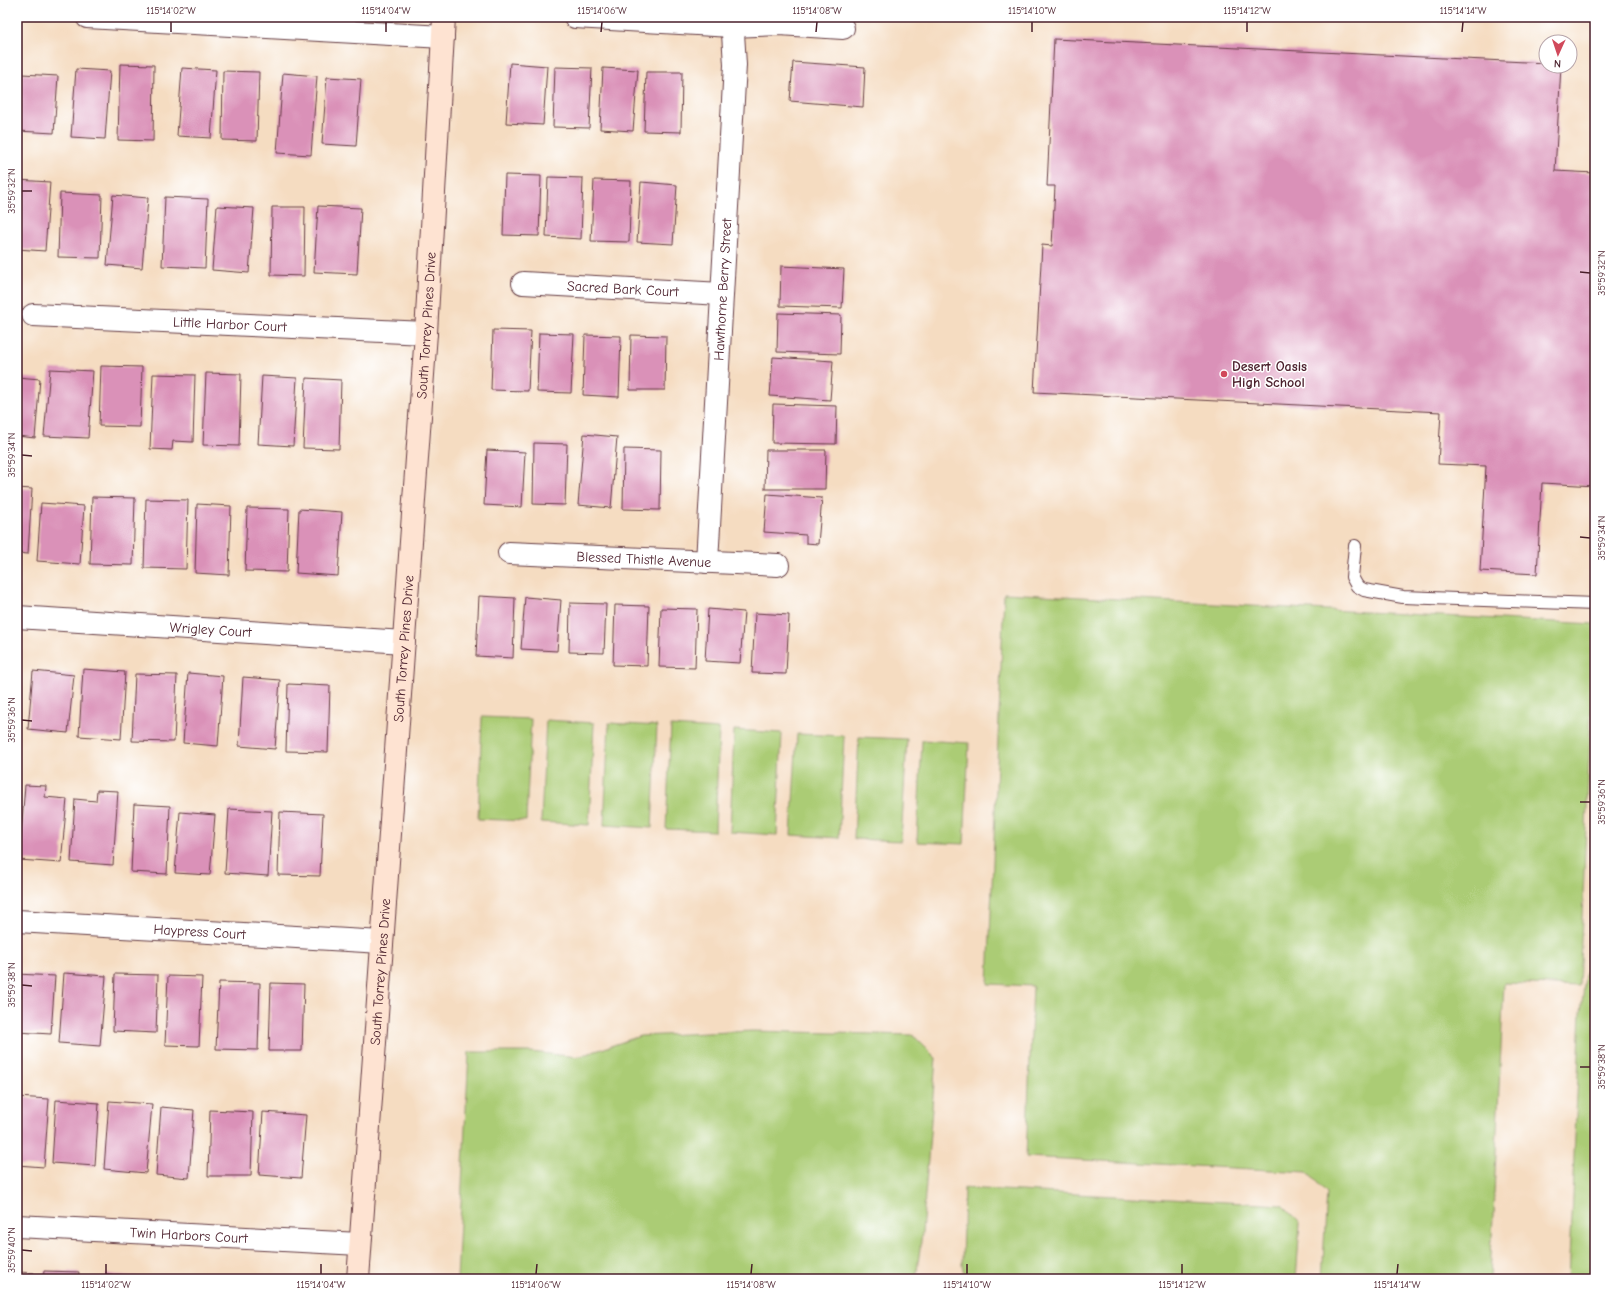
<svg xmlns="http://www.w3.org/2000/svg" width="1612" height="1296" viewBox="0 0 1612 1296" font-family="'Comic Neue',sans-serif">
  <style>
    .grass { fill: #abcc74; stroke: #7a7650 }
    .building { fill: #da91b8 }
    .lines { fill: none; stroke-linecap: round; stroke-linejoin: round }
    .lane-casing { stroke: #643b42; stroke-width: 14 }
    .street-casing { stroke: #643b42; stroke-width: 24 }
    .secondary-casing { stroke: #643b42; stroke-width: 24 }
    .lane { stroke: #fff; stroke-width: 12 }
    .street { stroke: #fff; stroke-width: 22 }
    .secondary { stroke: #fee3d2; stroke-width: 22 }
    .ticks { fill: none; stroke: #4a1f2b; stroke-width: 1.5 }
    .poi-dot { fill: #d1495b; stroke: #fff; stroke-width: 1.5 }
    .labels { text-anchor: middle; stroke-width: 3; stroke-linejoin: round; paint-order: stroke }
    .street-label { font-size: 14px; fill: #4a1f2b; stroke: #fff }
    .poi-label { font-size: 14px; font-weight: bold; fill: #4a1f2b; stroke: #fff; text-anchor: start }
    .neatline { fill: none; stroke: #4a1f2b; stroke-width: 1.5 }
    .ticks-label { font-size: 10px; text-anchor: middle; fill: #4a1f2b }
  </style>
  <rect width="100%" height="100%" fill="#fff"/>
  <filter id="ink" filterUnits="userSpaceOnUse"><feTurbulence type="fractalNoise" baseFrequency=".025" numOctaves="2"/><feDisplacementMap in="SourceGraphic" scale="8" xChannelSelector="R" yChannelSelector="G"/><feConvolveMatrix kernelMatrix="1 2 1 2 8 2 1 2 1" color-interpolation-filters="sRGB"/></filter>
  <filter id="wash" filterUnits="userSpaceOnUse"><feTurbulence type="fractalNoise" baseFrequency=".012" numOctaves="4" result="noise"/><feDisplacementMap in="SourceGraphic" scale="16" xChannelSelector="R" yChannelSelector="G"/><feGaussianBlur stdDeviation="0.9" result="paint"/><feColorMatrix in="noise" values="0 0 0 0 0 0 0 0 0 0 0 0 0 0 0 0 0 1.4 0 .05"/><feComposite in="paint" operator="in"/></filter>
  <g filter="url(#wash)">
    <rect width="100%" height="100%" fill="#f5dcc1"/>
    <path class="grass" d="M1004 593 1595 624 1579 986 1504 983 1490 1279H1322L1327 1193 1307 1172 1026 1157 1033 986 988 984Z
      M482 717 531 719 526 821 478 819Z
      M546 720 594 723 589 825 541 822Z
      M609 723 657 726 652 828 604 825Z
      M671 726 719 729 715 831 666 829Z
      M734 730 782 733 777 835 730 832Z
      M797 734 844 736 839 838 791 835Z
      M859 737 907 739 901 841 854 839Z
      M922 740 969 743 964 844 917 842Z
      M1595 946V1279H1568L1581 1012 1585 976Z
      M753 1031 913 1035 936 1058 922 1233 916 1279H457L469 1052H531L578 1057 640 1036Z
      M964 1188 1282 1205 1300 1223 1296 1279H965L962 1264Z"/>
    <g id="blocks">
      <path class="building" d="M1054 39 1546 63V66H1561L1555 171 1595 173V486L1542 483 1537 574 1480 571 1486 466 1438 464 1441 412 1034 392 1042 245 1052 246 1055 186H1047Z
        M793 62 865 67 863 107 790 101Z
        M510 63 547 66 543 125 506 123Z
        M120 64 154 65 153 141 118 140Z
        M555 67 592 68 589 128 553 127Z
        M182 68 216 70 211 138 177 136Z
        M603 68 638 70 633 131 600 129Z
        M76 69 110 71 105 139 71 137Z
        M223 71 259 72 257 141 222 140Z
        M646 72H682L681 132 644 131Z
        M283 73 317 76 311 155 277 153Z
        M22 74 58 76 54 133 18 131Z
        M327 77 361 79 356 146 322 144Z
        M505 175 541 176 539 236 503 235Z
        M548 177 583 178 581 239 546 237Z
        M17 180 50 182 45 251 17 249Z
        M594 180 631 181 629 242 591 241Z
        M641 182 677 185 673 244 637 242Z
        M60 193 102 195 100 258 58 257Z
        M113 195 148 198 142 268 107 265Z
        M165 197 208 199 205 268 162 266Z
        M217 206 254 208 249 273 212 270Z
        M318 206 361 208 357 274 314 272Z
        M272 207H305L304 276 271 275Z
        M781 266 844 269 842 308 780 306Z
        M778 313 841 315 840 354 777 352Z
        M493 330 531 331 528 391 491 390Z
        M539 333 574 334 571 393 537 392Z
        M585 335 621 336 619 397 583 395Z
        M631 335 666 336 665 390H630Z
        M773 357 833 361 830 400 770 396Z
        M101 366 142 367 140 427 99 426Z
        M50 369 93 371 88 438 44 436Z
        M206 373 241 374 239 446 203 445Z
        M153 374 195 375 193 442 173 441 172 450 150 449Z
        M262 376 297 378 293 446 258 444Z
        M17 377 40 379 35 438 17 436Z
        M306 378 341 380 339 449 303 448Z
        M773 404 837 406 836 444 772 443Z
        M584 434 617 437 611 508 578 505Z
        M534 443 567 444 565 505 533 504Z
        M624 449 661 450 660 510 623 509Z
        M487 450 525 452 522 507 484 505Z
        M766 450H826L825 489H765Z
        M17 488 32 489 28 554 17 553Z
        M767 494 822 498 818 544 806 543V535L764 532Z
        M92 497 135 498 133 565 90 564Z
        M146 499 188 500 186 569 144 568Z
        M41 503 84 506 80 564 37 561Z
        M197 504 231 506 229 575 195 573Z
        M247 508 289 509 287 572 245 571Z
        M299 509 342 512 338 576 296 573Z
        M479 596 515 598 513 658 476 656Z
        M525 597 561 600 557 651 521 649Z
        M570 603 606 604 604 653 569 652Z
        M615 605 649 606 647 666 613 665Z
        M661 608 697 609 695 668 659 667Z
        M708 609 744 612 740 663 705 661Z
        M755 613 789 615 786 674 752 673Z
        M83 669 125 672 121 739 79 736Z
        M33 671 74 675 68 733 28 729Z
        M188 673 223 676 218 746 183 743Z
        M135 674 177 675 174 742 132 741Z
        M243 677 280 680 275 749 239 746Z
        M288 684 330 686 328 752 286 751Z
        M25 785 46 786 45 797 67 799 61 863 19 860Z
        M97 790 118 791 113 865 71 862 75 799 96 801Z
        M134 804 170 806 167 874 131 872Z
        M229 809 272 811 268 876 225 873Z
        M180 812 215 815 210 875 175 873Z
        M280 812 323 814 320 876 278 875Z
        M64 973 106 976 100 1046 59 1043Z
        M17 974 55 976 51 1034 17 1032Z
        M115 974 158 975 156 1033 113 1031Z
        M168 976 202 977 199 1046 165 1045Z
        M219 982 260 983 258 1050 216 1049Z
        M271 983 304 984 302 1051H269Z
        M17 1097 49 1099 44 1167 17 1165Z
        M56 1100 99 1103 95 1166 52 1163Z
        M109 1101 152 1104 146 1173 104 1169Z
        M161 1107 194 1110 189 1178 156 1175Z
        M210 1110 253 1112 251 1176H208Z
        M263 1112 306 1115 301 1178 259 1175Z
        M44 1271 79 1272 78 1279H43Z
        M17 1272 34 1273V1279H17Z
        M106 1274 141 1277 140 1279H106Z"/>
    </g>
  </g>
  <g filter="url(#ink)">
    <use href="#blocks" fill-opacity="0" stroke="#643b42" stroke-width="1"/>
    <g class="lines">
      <defs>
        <path id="lane" d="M1355 546 1352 577 1357 586 1364 590 1403 597 1595 604"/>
        <g id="street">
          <path d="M87 17 443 37"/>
          <path d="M575 17 732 26 779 24 843 28"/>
          <path id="s1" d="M523 283 722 294"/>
          <path id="s2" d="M33 315 426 333"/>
          <path id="s3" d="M509 553 778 565"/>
          <path id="s4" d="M707 562 735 65 732 17"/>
          <path id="s5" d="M17 617 404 642"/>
          <path id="s6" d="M17 921 382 942"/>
          <path id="s7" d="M17 1226 360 1244"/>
        </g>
        <g id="secondary">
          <path id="s8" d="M358 1279 426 333 444 17"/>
        </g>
      </defs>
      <use href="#lane" class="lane-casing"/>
      <use href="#street" class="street-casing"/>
      <use href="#secondary" class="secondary-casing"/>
      <use href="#lane" class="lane"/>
      <use href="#street" class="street"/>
      <use href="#secondary" class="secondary"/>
    </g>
  </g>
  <path class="ticks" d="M171 32V22M386 32V22M601 32 602 22M816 32 817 22M1032 32V22M1247 32V22M1462 32 1463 22M22 191H32M1580 272 1590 273M22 455 32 456M1580 537 1590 538M22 720 32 721M1580 802H1590M22 985 32 986M1580 1067H1590M22 1250 32 1251M106 1274V1264M321 1274V1264M536 1274 537 1264M751 1274 752 1264M967 1274V1264M1182 1274V1264M1397 1274 1398 1264"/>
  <circle class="poi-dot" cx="1224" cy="374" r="4"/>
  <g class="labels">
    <g class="street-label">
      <text dy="5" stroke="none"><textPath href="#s1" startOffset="100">Sacred Bark Court</textPath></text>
      <text dy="5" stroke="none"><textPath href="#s4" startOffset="273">Hawthorne Berry Street</textPath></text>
      <text dy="5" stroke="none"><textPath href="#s2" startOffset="197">Little Harbor Court</textPath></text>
      <text dy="5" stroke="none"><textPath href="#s8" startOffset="956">South Torrey Pines Drive</textPath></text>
      <text dy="5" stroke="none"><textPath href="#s3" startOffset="135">Blessed Thistle Avenue</textPath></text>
      <text dy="5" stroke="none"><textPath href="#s5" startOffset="194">Wrigley Court</textPath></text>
      <text dy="5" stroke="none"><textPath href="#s8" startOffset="632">South Torrey Pines Drive</textPath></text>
      <text dy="5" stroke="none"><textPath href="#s6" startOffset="183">Haypress Court</textPath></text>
      <text dy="5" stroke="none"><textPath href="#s8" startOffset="308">South Torrey Pines Drive</textPath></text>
      <text dy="5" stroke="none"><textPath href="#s7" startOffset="172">Twin Harbors Court</textPath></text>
    </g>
    <g class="poi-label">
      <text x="1232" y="371">Desert Oasis<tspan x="1232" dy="16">High School</tspan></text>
    </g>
  </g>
  <rect width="1612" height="1296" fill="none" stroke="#fff" stroke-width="44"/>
  <g transform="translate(1558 54) rotate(183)"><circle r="19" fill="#ffffff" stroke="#b7a5aa"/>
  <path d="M0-3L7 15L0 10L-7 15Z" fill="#d1495b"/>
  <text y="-6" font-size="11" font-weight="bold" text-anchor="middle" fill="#4a1f2b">N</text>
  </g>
  <rect x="22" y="22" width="1568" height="1252" class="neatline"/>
  <g class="ticks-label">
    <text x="171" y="14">115°14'02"W</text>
    <text x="386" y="14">115°14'04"W</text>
    <text x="602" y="14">115°14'06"W</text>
    <text x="817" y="14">115°14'08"W</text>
    <text x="1032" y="14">115°14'10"W</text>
    <text x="1247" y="14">115°14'12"W</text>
    <text x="1463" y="14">115°14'14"W</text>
    <text transform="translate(11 191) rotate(-90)" y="4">35°59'32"N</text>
    <text transform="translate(1601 273) rotate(-90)" y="4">35°59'32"N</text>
    <text transform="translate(11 455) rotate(-90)" y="4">35°59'34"N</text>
    <text transform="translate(1601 538) rotate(-90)" y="4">35°59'34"N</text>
    <text transform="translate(11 720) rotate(-90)" y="4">35°59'36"N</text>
    <text transform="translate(1601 802) rotate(-90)" y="4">35°59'36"N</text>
    <text transform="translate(11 985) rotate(-90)" y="4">35°59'38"N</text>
    <text transform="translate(1601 1067) rotate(-90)" y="4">35°59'38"N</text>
    <text transform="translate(11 1250) rotate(-90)" y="4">35°59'40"N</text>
    <text x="106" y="1288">115°14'02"W</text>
    <text x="321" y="1288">115°14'04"W</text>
    <text x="536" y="1288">115°14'06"W</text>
    <text x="751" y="1288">115°14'08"W</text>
    <text x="967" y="1288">115°14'10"W</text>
    <text x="1182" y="1288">115°14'12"W</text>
    <text x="1397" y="1288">115°14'14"W</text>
  </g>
</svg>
